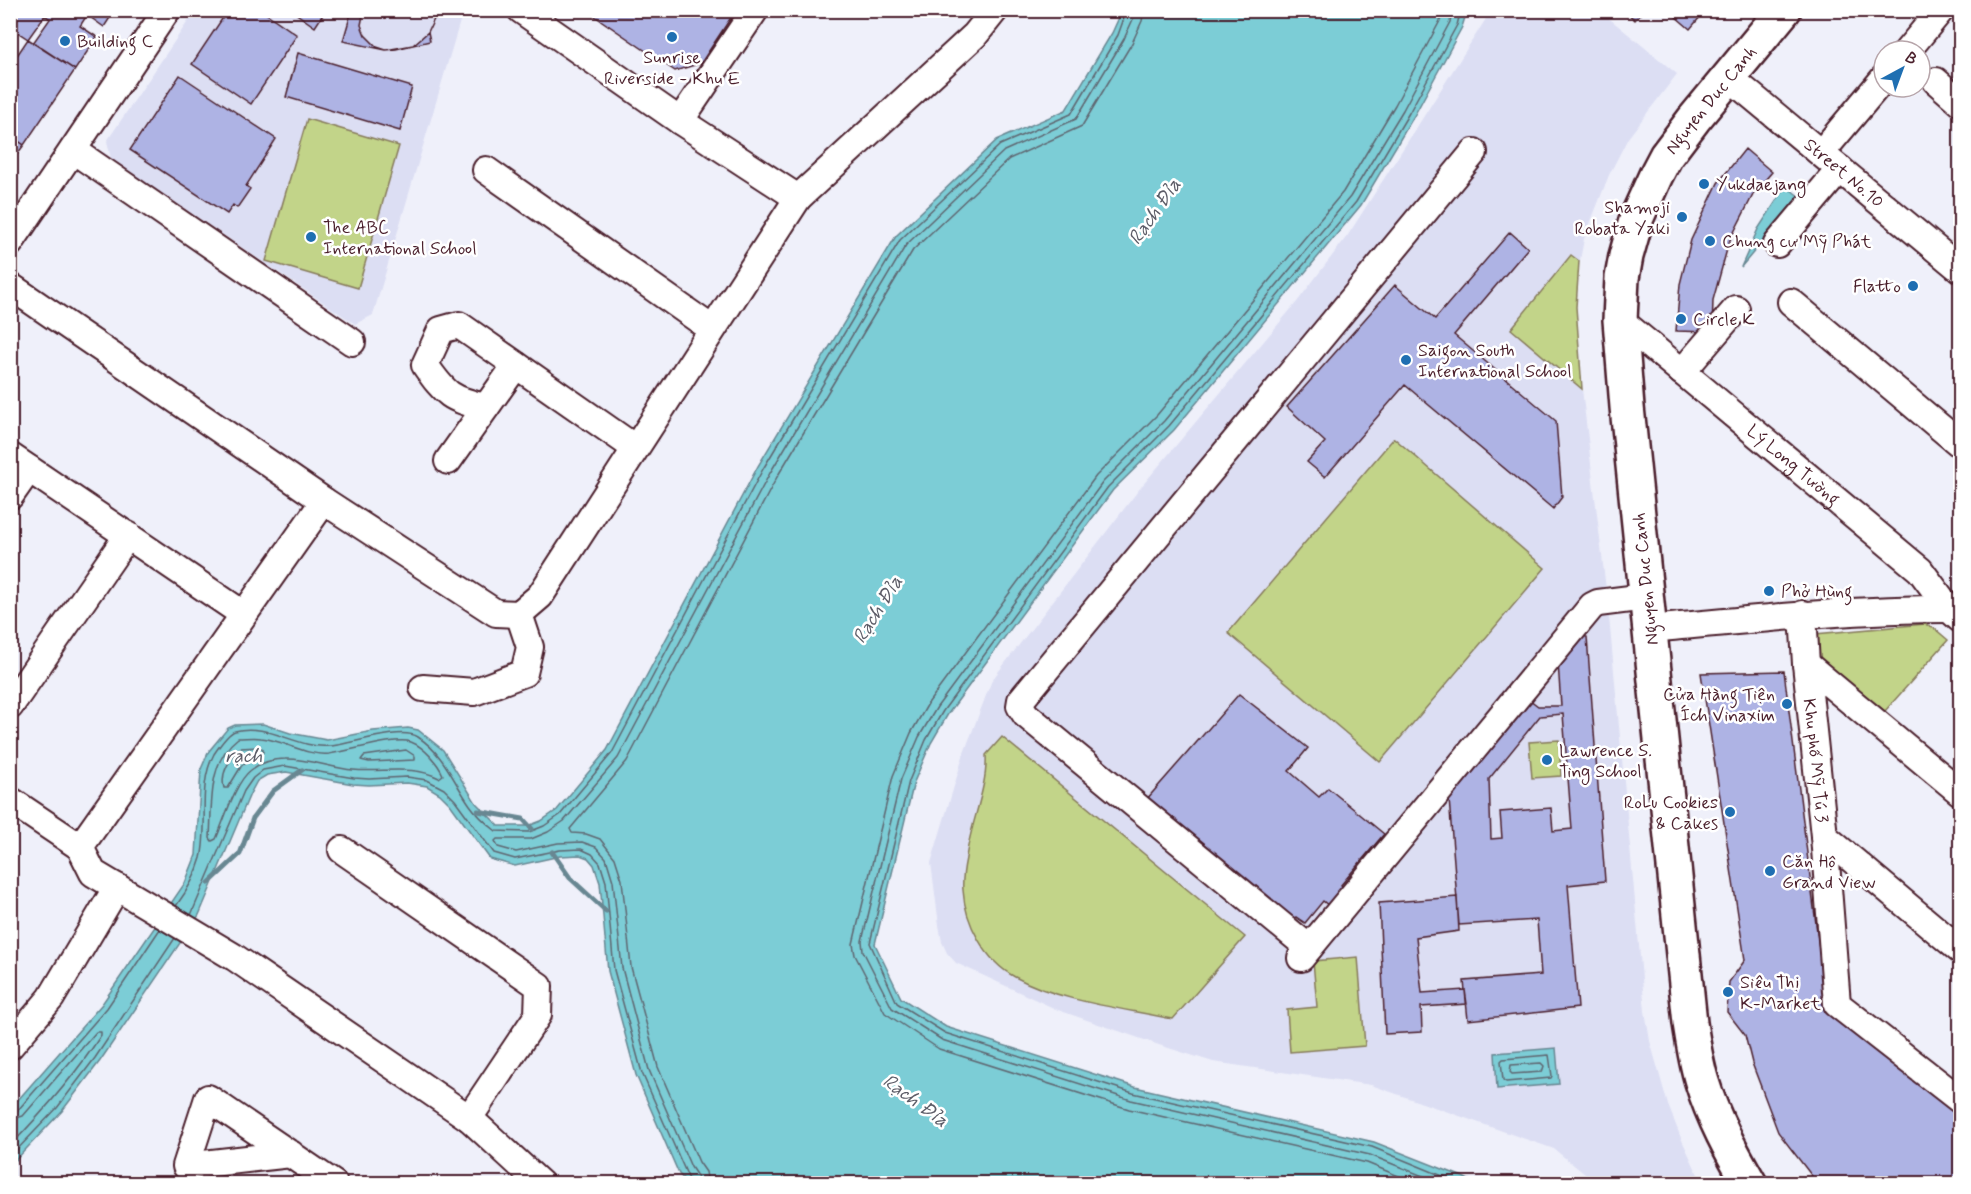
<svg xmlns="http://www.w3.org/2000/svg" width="1971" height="1194" viewBox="0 0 1971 1194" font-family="Mynerve,sans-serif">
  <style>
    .built { fill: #dcdef3 }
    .green { fill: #c2d489; stroke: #867a5a; stroke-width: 1.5 }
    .water { fill: #7ccdd6; stroke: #688792; stroke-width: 1.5 }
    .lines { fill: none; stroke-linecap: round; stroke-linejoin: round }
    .shore { stroke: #5e656f; stroke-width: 1.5 }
    .stream { stroke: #688792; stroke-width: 5 }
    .building { fill: #aeb3e4; stroke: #4a1f2b; stroke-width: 1.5; fill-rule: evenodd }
    .minor-casing { stroke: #4a1f2b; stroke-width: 30 }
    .major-casing { stroke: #4a1f2b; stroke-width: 38 }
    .minor { stroke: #fff; stroke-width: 26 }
    .major { stroke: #fff; stroke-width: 33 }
    .poi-dot { fill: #1f6fb2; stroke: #fff; stroke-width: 2 }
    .labels { text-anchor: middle; stroke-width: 5; stroke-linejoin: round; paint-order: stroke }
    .poi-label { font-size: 18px; fill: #4a1f2b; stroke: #fff; text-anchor: start }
    .street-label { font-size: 18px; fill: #4a1f2b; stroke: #fff }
    .water-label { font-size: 20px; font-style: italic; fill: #5c5c67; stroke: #fff }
  </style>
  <rect width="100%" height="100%" fill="#eff0fa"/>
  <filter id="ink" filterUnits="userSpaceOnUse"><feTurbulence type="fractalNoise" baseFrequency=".0167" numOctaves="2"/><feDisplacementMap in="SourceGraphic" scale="12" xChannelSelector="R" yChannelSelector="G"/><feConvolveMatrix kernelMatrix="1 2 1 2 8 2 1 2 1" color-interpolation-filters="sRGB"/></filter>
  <g filter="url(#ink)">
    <path class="built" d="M195 11H463L373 315 355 324 111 159 107 141Z
      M1491 11H1600L1677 74 1628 138 1609 175 1584 239 1576 282V307L1582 389 1608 606 1645 1011 1650 1041 1668 1105 1681 1138 1702 1183H1596L1554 1149 1371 1085 1213 1062 1159 1045 1058 1010 956 963 947 953 942 942 939 925 931 863 964 753 992 680 1141 487 1297 302 1348 235Z"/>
    <path class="green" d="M307 119 399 146 358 288 266 261Z
      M1571 255 1579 261 1576 307 1582 389 1511 329Z
      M1394 438 1545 568 1380 762 1228 633Z
      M1925 624 1935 629 1948 640 1885 711 1817 657 1815 634Z
      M1002 737 1245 937 1173 1019C1122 1008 1061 1002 1015 977 985 961 965 923 963 890 962 880 964 868 966 858 970 825 988 787 986 755Z
      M1559 740 1561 776 1532 778 1529 742Z
      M1358 957 1365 1046 1290 1052 1287 1010 1317 1007 1313 961Z"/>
    <path class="water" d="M1122 11H1467L1462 27 1414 116 1361 205 1174 430 1113 490 948 714 931 743 914 782 875 944 901 998 946 1027 1135 1087 1374 1142 1463 1177 1474 1183H687L679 1174 636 1075 608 971 600 883 594 865 588 858 580 855 560 856 515 866 490 859 450 804 440 794 427 786 407 783 369 785 353 784 286 772 267 775 257 781 250 794 199 915 100 1061 62 1111 11 1165 10 1109 102 1004 185 883 196 855 201 769 209 751 228 728 235 725 263 724 290 733 327 740 373 731 408 728 418 730 443 750 476 803 499 826H528L541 821 557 810 607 750 758 466 896 236 997 140 1066 110 1112 33Z
      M1786 186 1800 197 1741 267 1758 229Z
      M1556 1048 1559 1084 1497 1089 1495 1053Z"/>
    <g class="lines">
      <path class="shore" d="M1461 10 1457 25 1409 113 1356 202 1169 426 1108 487 943 711 926 740 909 781 870 943 897 1003 945 1033 1133 1093 1372 1147 1462 1184
        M238 738C246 738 254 737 261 738 284 740 305 756 329 754 347 752 397 736 411 742 424 747 438 763 443 775L439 778C412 764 382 773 353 770 331 768 307 758 285 759 272 759 261 762 251 770 235 782 224 821 216 839L212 841 210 838C212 803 208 761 238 738Z
        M260 747 263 749V752L242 765 228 788H224C220 772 230 760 240 748Z
        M406 750 415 756V760L369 762 361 760 364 756Z
        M176 906C187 891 196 876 201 858 209 826 197 785 214 754 218 748 228 733 235 731 267 722 297 749 329 746 349 745 401 726 418 737 444 754 453 781 470 805 477 815 487 824 496 831L529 832 544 826 560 815 612 753 763 469 900 240 1000 145 1071 114 1118 35 1127 10
        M191 915 244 791 253 778 263 770 285 766 354 778 369 779 407 777 427 780 444 789 455 800 494 853 515 859 560 850 581 849 592 854 600 863 606 882 614 970 642 1073 691 1184
        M1549 1055 1552 1076 1551 1078 1506 1082 1503 1080 1501 1061 1503 1059Z
        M1541 1063 1544 1066 1542 1072 1512 1074 1510 1072 1511 1065Z
        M10 1113 18 1110 107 1008 160 929
        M10 1120 23 1116 96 1032H101V1035C75 1076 44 1111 10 1146
        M10 1157 57 1108 95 1058 175 938
        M699 1184 697 1176 691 1167 649 1070 622 968 613 881 606 858 596 847 582 842 558 843 516 852 498 847 495 841 497 839H531L548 832 564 821 618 758 770 473 906 245 1004 151 1076 119 1124 39 1134 17 1135 10
        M708 1184 706 1172 699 1162 658 1067 631 967 622 880 615 858 600 839 586 834 572 833 570 829 627 761 777 477 913 250 1009 159 1082 126 1132 43 1142 21 1144 10
        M1418 1184 1367 1163 1129 1109 939 1049 885 1013 855 955 853 944 893 776 911 733 929 702 1096 476 1157 415 1343 192 1395 105 1441 19 1444 10
        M1443 1184 1370 1155 1131 1100 942 1040 892 1008 863 951 862 941 901 779 919 737 937 707 1103 482 1164 421 1350 197 1403 110 1450 22 1453 10"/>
      <path class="stream" d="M478 811 523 819 532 829
        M552 852 570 878 606 911
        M209 883 240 854 253 818 273 791 302 770"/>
    </g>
    <path class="building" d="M14 10H115L104 27 87 15 80 26 97 37 75 70 33 43 50 19 45 15 28 39 10 27V15Z
      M228 10H261L297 35 251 104 192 64Z
      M291 10H326L315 27Z
      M352 10H434L435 17 428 32 430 41 396 49 386 50 343 41Z
      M364 10H434L435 17 428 32 413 45 386 50 377 47 365 35 361 25Z
      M586 10H736L701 63 675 71Z
      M1624 10H1644L1635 20Z
      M1668 10H1706L1690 29Z
      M28 39 75 70 24 145 10 135V66Z
      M298 53 412 87 400 131 286 97Z
      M180 75 276 139 246 186 250 189 237 208 233 205 227 214 130 150Z
      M10 135 24 145 10 164Z
      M1745 149 1772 172 1754 193 1729 242 1713 300 1712 332 1676 331 1680 284 1691 240 1718 183Z
      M1510 232 1528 248 1454 335 1556 421 1562 497 1553 509 1405 385 1325 477 1307 462 1325 442 1287 407 1395 285 1435 319Z
      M1582 636 1587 637 1605 881 1568 885 1578 1008 1468 1020 1464 981 1541 975 1537 920 1459 925 1448 786 1521 693 1538 706H1561L1558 662ZM1563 714 1572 829 1553 831 1551 808 1500 812 1502 838 1491 839 1489 779 1540 716Z
      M1784 671 1826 1003 1960 1115V1184H1818L1778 1132 1752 1063 1745 1035 1727 1012 1729 982 1745 960 1701 673Z
      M1239 694 1308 748 1289 771 1319 797 1328 788 1384 834 1341 885 1347 890 1329 906 1323 901 1305 923 1296 917 1292 921 1146 800Z
      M1457 897 1459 931 1416 937 1422 993 1465 990 1467 1004 1421 1007 1422 1032 1385 1034 1379 903Z"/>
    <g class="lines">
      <defs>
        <g id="minor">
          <path d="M521 10 680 121 798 198"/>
          <path d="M1907 51 1941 10"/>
          <path id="s1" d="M1729 77 1960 269"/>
          <path d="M1936 81 1960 102"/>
          <path d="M680 121 755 10"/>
          <path d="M73 150 352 342"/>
          <path d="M1821 153 1884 78"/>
          <path d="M486 170 712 329"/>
          <path d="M10 243 167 10"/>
          <path d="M1777 244 1840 169"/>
          <path d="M10 286 324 501 496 613 519 614 540 596 798 198 975 35 995 10"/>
          <path d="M1791 302 1960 444"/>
          <path id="s2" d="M1620 320 1920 570 1949 609 1960 619"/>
          <path d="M1682 372 1736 309"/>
          <path d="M486 407C451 400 445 394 425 365L441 330 459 325 635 448"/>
          <path d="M10 456 243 614"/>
          <path d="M448 461 516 365"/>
          <path d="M10 496 29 469"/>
          <path id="s3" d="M1803 614 1806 664 1824 836 1837 1004 1960 1100"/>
          <path d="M1649 629C1749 620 1849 609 1949 609"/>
          <path d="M1806 664 1960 792"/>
          <path d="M423 688 474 692 524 673 530 647 519 614"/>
          <path d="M10 706 128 535"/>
          <path d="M10 800 80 847 93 873 234 957 469 1118 541 1184"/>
          <path d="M1824 836 1960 950"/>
          <path d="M80 847 324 501"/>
          <path d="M342 850 539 986 538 1015 469 1118"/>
          <path d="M1309 948 1026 715 1020 706 1021 700 1474 152"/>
          <path d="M1301 958 1592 606 1598 603 1646 597"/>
          <path d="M10 1046 51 998 117 887"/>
          <path d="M291 1154 186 1166 208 1098 334 1184"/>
        </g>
        <g id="major">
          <path id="s4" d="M1750 1184C1731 1151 1713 1118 1702 1082 1696 1063 1693 1042 1690 1023L1627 407 1620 320 1622 278 1626 256 1637 217 1656 175 1666 156 1694 119 1784 10"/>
        </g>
      </defs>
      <use href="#minor" class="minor-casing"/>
      <use href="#major" class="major-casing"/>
      <use href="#minor" class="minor"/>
      <use href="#major" class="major"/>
    </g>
  </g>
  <g class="poi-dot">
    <circle cx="672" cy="37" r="6"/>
    <circle cx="65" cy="41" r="6"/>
    <circle cx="1704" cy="184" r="6"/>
    <circle cx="1682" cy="217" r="6"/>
    <circle cx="311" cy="237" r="6"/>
    <circle cx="1710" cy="241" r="6"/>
    <circle cx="1913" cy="286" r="6"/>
    <circle cx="1681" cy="319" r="6"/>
    <circle cx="1406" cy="360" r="6"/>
    <circle cx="1769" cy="591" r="6"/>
    <circle cx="1787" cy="704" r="6"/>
    <circle cx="1547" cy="760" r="6"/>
    <circle cx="1730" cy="812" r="6"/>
    <circle cx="1770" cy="871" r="6"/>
    <circle cx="1728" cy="992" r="6"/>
  </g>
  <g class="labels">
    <g class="poi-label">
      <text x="77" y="47">Building C</text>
      <text x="672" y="63" text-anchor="middle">Sunrise<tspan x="672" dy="21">Riverside - Khu E</tspan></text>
      <text x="1716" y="190">Yukdaejang</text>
      <text x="1670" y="213" text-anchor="end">Shamoji<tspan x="1670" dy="21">Robata Yaki</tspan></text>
      <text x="323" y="233">The ABC<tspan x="323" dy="21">International School</tspan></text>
      <text x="1722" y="247">Chung cư Mỹ Phát</text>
      <text x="1901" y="292" text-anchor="end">Flatto</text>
      <text x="1693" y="325">Circle K</text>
      <text x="1418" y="356">Saigon South<tspan x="1418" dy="21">International School</tspan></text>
      <text x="1781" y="597">Phở Hùng</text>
      <text x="1775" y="700" text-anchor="end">Cửa Hàng Tiện<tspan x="1775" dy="21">Ích Vinaxim</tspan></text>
      <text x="1559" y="756">Lawrence S.<tspan x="1559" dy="21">Ting School</tspan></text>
      <text x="1718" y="808" text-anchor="end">RoLu Cookies<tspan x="1718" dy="21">&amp; Cakes</tspan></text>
      <text x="1782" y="867">Căn Hộ<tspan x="1782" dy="21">Grand View</tspan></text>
      <text x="1740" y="988">Siêu Thị<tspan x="1740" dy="21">K-Market</tspan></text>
    </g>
    <g class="street-label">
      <text dy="6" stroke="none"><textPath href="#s4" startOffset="1124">Nguyen Duc Canh</textPath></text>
      <text dy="6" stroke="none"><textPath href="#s1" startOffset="150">Street No.10</textPath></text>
      <text dy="6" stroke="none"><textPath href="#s2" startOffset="226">Lý Long Tường</textPath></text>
      <text transform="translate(1645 579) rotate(-96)" y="6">Nguyen Duc Canh</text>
      <text dy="6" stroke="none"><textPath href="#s3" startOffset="147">Khu phố Mỹ Tú 3</textPath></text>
    </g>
    <g class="water-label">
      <text transform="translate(1154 211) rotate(-55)" y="7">Rạch Đỉa</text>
      <text transform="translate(877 609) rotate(-58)" y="7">Rạch Đỉa</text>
      <text x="244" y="762">rạch</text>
      <text transform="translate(916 1100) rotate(36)" y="7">Rạch Đỉa</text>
    </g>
  </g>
  <rect width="1971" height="1194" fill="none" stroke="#fff" stroke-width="36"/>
  <rect x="18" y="18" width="1935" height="1158" fill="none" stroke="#4a1f2b" stroke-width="2" filter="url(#ink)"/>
  <g transform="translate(1902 69) rotate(41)"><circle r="28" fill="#ffffff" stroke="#b7a5aa" stroke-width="1.5"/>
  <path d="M0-4.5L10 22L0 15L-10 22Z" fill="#1f6fb2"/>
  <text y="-9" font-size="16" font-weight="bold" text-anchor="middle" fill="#4a1f2b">B</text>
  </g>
</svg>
